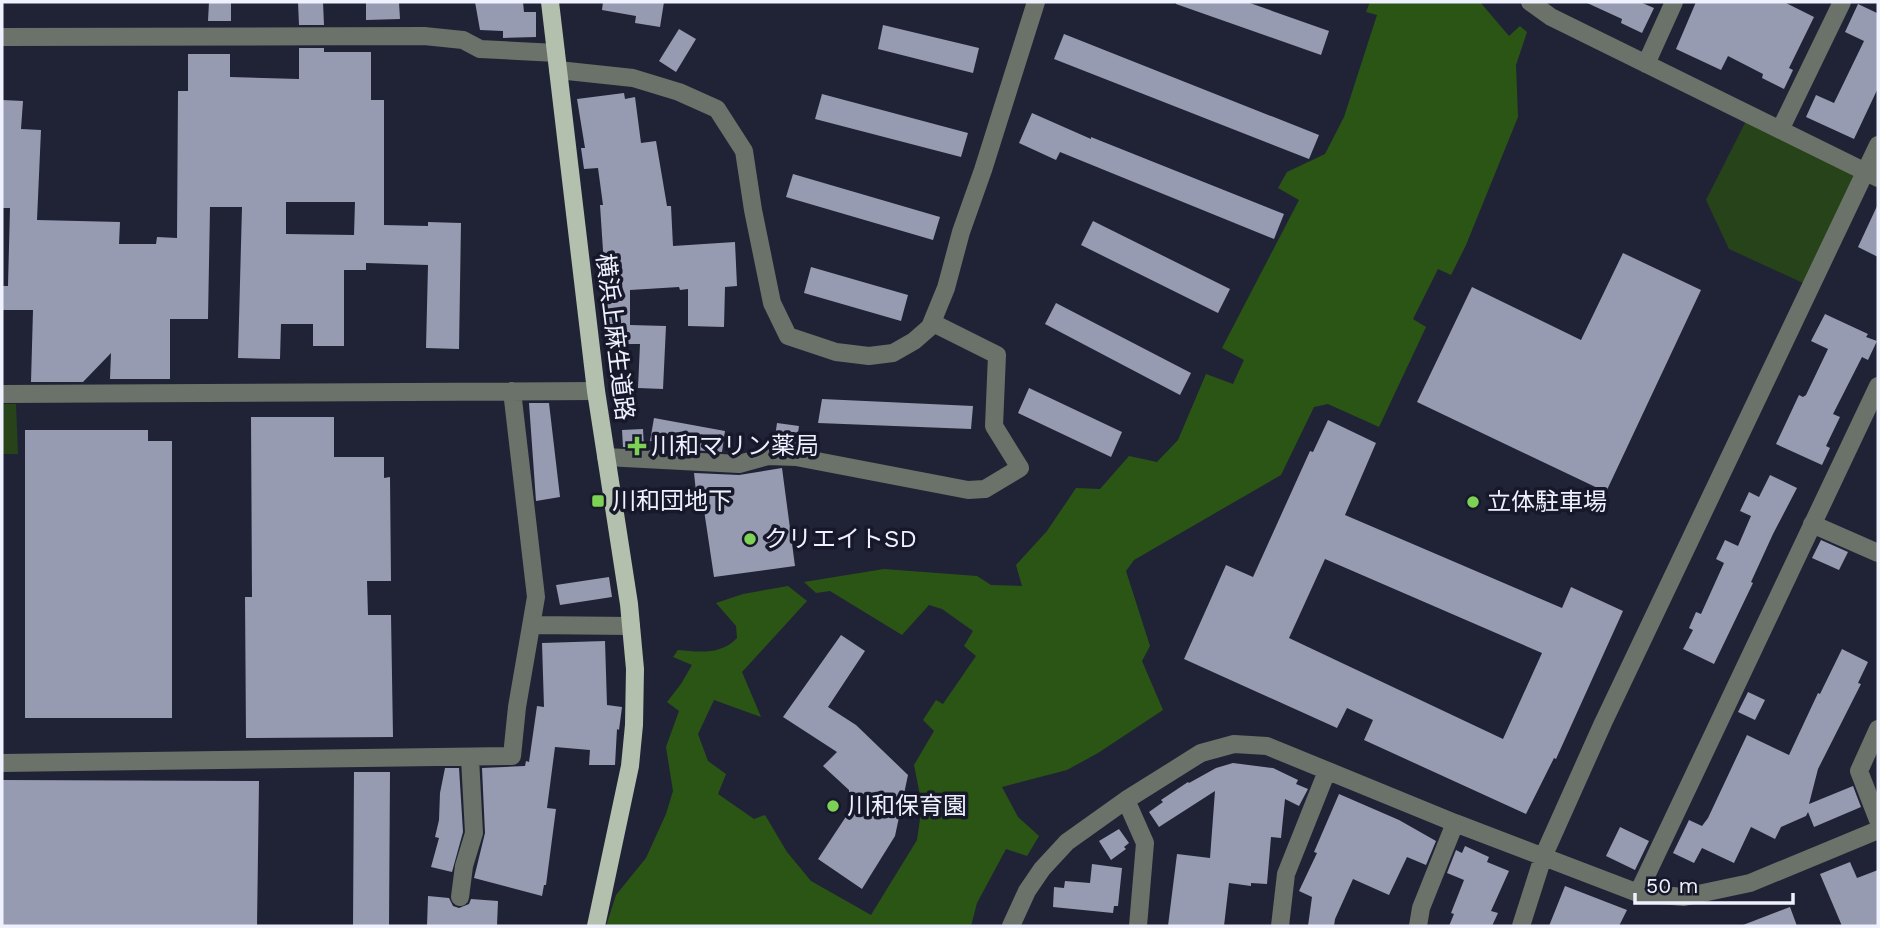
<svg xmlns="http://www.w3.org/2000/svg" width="1880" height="928" viewBox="0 0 1880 928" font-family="'Work Sans','Noto Sans JP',sans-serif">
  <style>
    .green { fill: #27431a }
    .forest { fill: #2b5515 }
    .building { fill: #979bb2; fill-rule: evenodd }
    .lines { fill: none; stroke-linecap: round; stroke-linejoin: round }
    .minor { stroke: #6b7269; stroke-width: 18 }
    .major { stroke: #b3c0ae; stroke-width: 18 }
    .poi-dot { fill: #7dd154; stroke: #17192b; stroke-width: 2.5 }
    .labels { text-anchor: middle; stroke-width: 7; stroke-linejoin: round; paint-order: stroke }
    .street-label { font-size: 24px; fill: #eff1fe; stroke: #17192b }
    .poi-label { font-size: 24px; fill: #eff1fe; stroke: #17192b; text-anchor: start }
  </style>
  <rect width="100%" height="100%" fill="#202335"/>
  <path class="green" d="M1746 121 1857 176 1803 283 1729 249 1706 200Z
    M2 404H16L18 454H2Z"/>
  <path class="forest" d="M1370 2H1480L1509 36 1520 26 1527 32 1516 65 1518 117 1466 245 1451 275 1438 269 1413 319 1426 327 1379 427 1328 404 1314 407 1281 475 1134 560 1126 571 1150 646 1142 661 1163 710 1098 753 1067 770 1002 787 1018 817 1039 836 1027 856 1006 849 977 903 971 926H606L616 895 646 858 666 814 673 791 666 747 679 711 667 702 681 684 692 665 673 657 678 650C700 652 721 655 737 638L736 626 716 603 743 594 788 586 807 601 742 672 761 717 714 700 698 734 708 761 726 774 718 794 754 819 765 815 787 852 811 881 871 915 917 840 922 805 914 765 934 731 923 720 936 700 943 704 976 656 964 646 973 631 942 609 929 605 902 635 830 591 816 593 804 582 884 569 977 576 991 585 1022 586 1016 565 1047 531 1076 488 1100 489 1129 456 1157 462 1178 440 1206 374 1233 384 1244 360 1222 348 1299 200 1278 188 1287 172 1325 154 1344 117 1377 15 1366 12Z"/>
  <path class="building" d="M209 2H231V21H208Z
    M298 2H323L324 25H299Z
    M366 2H399L400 19 366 20Z
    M475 2H523L524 12H536V37L503 38V31L480 30Z
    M603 2H664L660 27 635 23 636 16 602 10Z
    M1176 2H1247L1329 31 1321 55 1176 4Z
    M1585 2H1640L1654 8 1642 33 1621 23 1622 19Z
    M1696 2H1784L1814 17 1789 68 1793 70 1784 89 1762 78 1763 74 1728 56 1721 70 1676 49Z
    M1858 4 1877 13 1878 10V88L1854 139 1806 117 1816 95 1834 103 1864 41 1845 32Z
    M883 25 979 48 973 73 878 49Z
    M679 29 696 39 676 72 659 61Z
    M1064 34 1319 135 1309 159 1054 59Z
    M299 48H324V52H371V100H384V225L428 226V222L461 223 459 349 426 348 428 265 366 263V270H344V346H313V324H281L280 359 238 358 242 207H210L208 319H170V379H110L111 353 83 382H31L33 310H2V286H8L10 208H2V100L23 101 21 129 41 130 37 220 120 222 119 244H156L157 237 177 238 178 91H188V54H230V77L299 79ZM286 202H355L354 235 286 234Z
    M624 93 625 99 635 97 641 143 656 141 667 206H671L673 246 735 242 737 286 725 287 724 327 688 326V289L680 290 679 287 630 290V325L666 326 663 389 638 388 640 344H608V332H605L607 311 600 205H603L598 168 584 169 581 148H585L577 99Z
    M822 94 968 133 961 157 815 119Z
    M1032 113 1091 139V137L1284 214 1274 239 1060 152 1056 160 1019 143Z
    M793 174 940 217 933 240 786 197Z
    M1878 204V257L1858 247Z
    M1093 221 1230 289 1218 313 1081 245Z
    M1623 253 1701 290 1606 492 1417 402 1472 287 1581 340Z
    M811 267 908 295 901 321 804 293Z
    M1056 303 1191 373 1180 395 1045 324Z
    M1825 314 1868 334 1866 337 1877 341 1868 360 1862 357 1833 414 1840 417 1826 446 1830 448 1822 465 1776 444 1799 395 1803 397 1806 395 1828 349 1811 341Z
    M1029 388 1122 432 1111 457 1018 413Z
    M822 399 973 406 971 429 818 423Z
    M529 403H549L560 497 536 501Z
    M251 417H334V457H384V478L390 477 391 581H367L368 615H391L393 737 246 738 245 597H252Z
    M654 418 725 431 722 452 693 450 694 448 650 441Z
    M1328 420 1376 443 1345 515 1562 608 1571 587 1623 611 1556 759 1554 758 1526 814 1364 740 1373 720 1347 708 1337 728 1184 659 1226 565 1253 577 1310 451 1313 452ZM1325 559 1542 653 1503 739 1289 638Z
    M777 423 799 426 796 446 774 444Z
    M643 429 644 448 623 447 622 430Z
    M25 430H148V441H172V718H25Z
    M782 468 795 566 714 577 704 510 698 511 694 473 739 475Z
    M1770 475 1797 488 1773 534 1751 582 1753 583 1714 664 1683 649 1693 630 1689 628 1696 612 1701 614 1724 563 1716 559 1725 540 1738 546 1751 516 1740 511 1749 492 1759 497Z
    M1821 540 1848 552 1839 570 1812 558Z
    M609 577 612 597 560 605 556 585Z
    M841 635 865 651 828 707 856 725 908 775 895 836 862 889 818 859 849 812V790L823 766 837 752 783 717Z
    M605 641 607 705 622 707 619 730 617 729 615 765H589L590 750 555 747 547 808 556 809 546 885H544L542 896 474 878 485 833 482 768 525 766 526 761 529 762 537 706 544 707 542 643Z
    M1842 649 1868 662 1858 683 1861 684 1818 769 1809 804 1853 786 1861 807 1814 827 1808 812 1806 816 1781 827 1775 839 1751 827 1734 863 1702 848 1694 863 1673 853 1689 820 1702 826 1708 818 1747 735 1789 755 1818 693 1820 694Z
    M1748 692 1765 700 1755 720 1738 712Z
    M1233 763 1273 768 1298 780 1296 784 1308 789 1299 806 1285 799 1281 838 1271 837 1267 884 1251 883V886L1229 883 1224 926H1168L1177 854 1210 858 1215 791 1159 827 1149 812 1163 802 1161 800 1188 782 1189 783 1216 768Z
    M445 768H459L463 832 452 872 431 867 439 838 435 837 439 820 440 793Z
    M354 772H390L389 926H353Z
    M2 780 259 781 257 926H2Z
    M1339 794 1399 820 1436 841 1426 865 1407 857 1389 895 1353 879 1335 919 1334 926H1308L1312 897 1299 891 1317 853 1314 852Z
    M1620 827 1649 841 1635 870 1606 856Z
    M1119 829 1129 843 1124 847 1126 849 1111 860 1099 841Z
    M1465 846 1489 857 1487 862 1509 871 1491 911 1498 913 1492 926H1449L1454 914 1451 913 1464 880 1447 873 1456 850 1462 853Z
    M1850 862 1857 878 1878 870V926H1842L1820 874Z
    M1092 864 1122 868 1118 906H1114L1113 913 1053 907 1054 887 1064 888 1065 881 1090 883Z
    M1565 886 1627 910 1619 926H1549Z
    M428 896 449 898 453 906 459 908 469 904 471 899 498 901 497 926H427Z
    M1790 907 1797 926H1743V925Z"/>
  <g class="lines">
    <path class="minor" d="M1530 2 1551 17 1878 178
      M2 37 424 36 463 40 480 49 556 53
      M1646 64 1674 2
      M558 70 633 78 679 92 717 109 744 151 753 210 772 303 788 336 836 352 869 356 893 353 914 341 930 327 946 288 961 232 983 170 1036 2
      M1780 130 1842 2
      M2 394 596 391
      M606 457 739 464 768 456 796 457 968 490 985 489 1020 468 994 426 997 355 933 323
      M1812 524 1878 553
      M531 625 631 626
      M1878 729 1859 771 1878 820
      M2 763 512 756 517 707 536 597 512 391
      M1126 800 1145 843 1138 926
      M1638 893 1878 386
      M460 897 464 866 474 833 470 758
      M1011 926 1027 891 1042 869 1067 842 1126 800 1201 753 1234 744 1267 746 1455 823 1638 893 1684 897 1750 883 1878 830
      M1280 926 1286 874 1327 771
      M1418 926 1421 908 1455 823
      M1521 926 1543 857 1603 723 1878 145"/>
    <path class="major" d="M550 2 596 391 629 604 635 669 634 725 630 766 596 926"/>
  </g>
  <g class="poi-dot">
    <path d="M633.5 435.5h7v7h7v7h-7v7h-7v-7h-7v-7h7z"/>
    <rect x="591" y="494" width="14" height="14" rx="3.5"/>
    <circle cx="1473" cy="502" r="7"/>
    <circle cx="750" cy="539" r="7"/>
    <circle cx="833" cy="806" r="7"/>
  </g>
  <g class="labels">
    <g class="street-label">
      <text transform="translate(615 337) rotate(83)" y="8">横浜上麻生道路</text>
    </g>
    <g class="poi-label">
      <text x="651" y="454">川和マリン薬局</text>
      <text x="612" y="509">川和団地下</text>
      <text x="1487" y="510">立体駐車場</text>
      <text x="764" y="547">クリエイトSD</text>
      <text x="847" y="814">川和保育園</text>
    </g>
  </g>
  <rect width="1880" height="928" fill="none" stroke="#eff1fe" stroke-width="7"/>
  <path d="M1635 893v10h158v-10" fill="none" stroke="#eff1fe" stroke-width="3.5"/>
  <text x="1646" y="893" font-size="21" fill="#eff1fe" stroke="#17192b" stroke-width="5" paint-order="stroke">50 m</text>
</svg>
